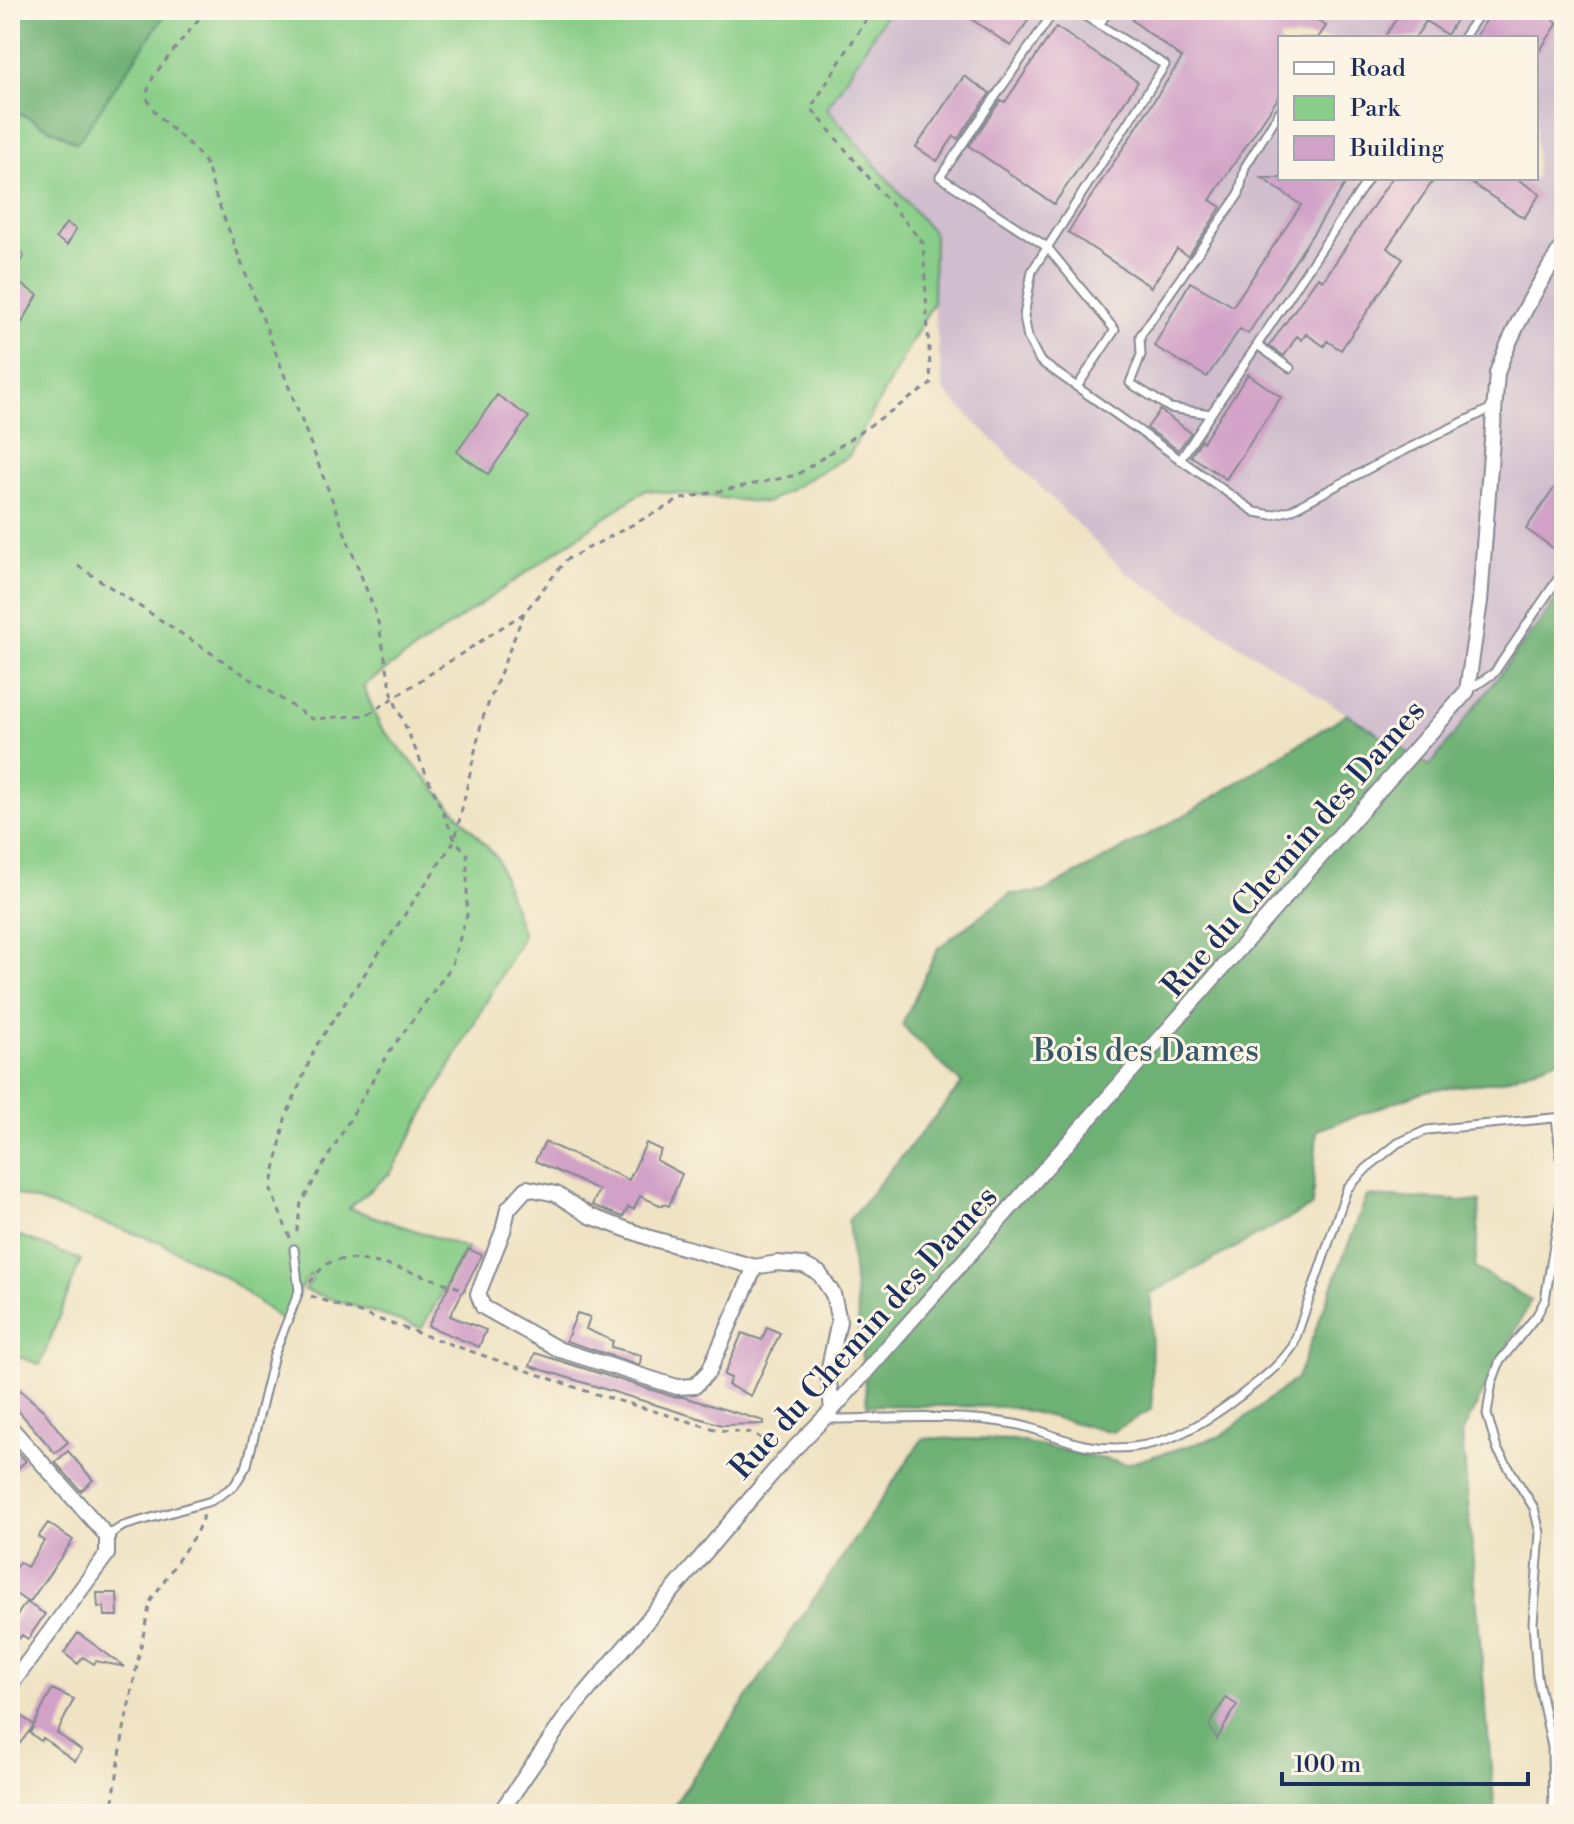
<svg xmlns="http://www.w3.org/2000/svg" width="1574" height="1824" viewBox="0 0 1574 1824" font-family="'Libre Bodoni',serif">
  <style>
    .industrial { fill: #d0bdcd; fill-rule: evenodd }
    .green { fill: #89ce88; stroke: #527e73; stroke-width: 2 }
    .forest { fill: #6eb174; stroke: #447069; stroke-width: 2 }
    .building { fill: #d1a1c7 }
    .lines { fill: none; stroke-linecap: round; stroke-linejoin: round }
    .lane-casing { stroke: #858990; stroke-width: 11 }
    .street-casing { stroke: #858990; stroke-width: 18 }
    .path { stroke: #858990; stroke-width: 3; stroke-dasharray: 6 6; stroke-linecap: butt }
    .lane { stroke: #fff; stroke-width: 7 }
    .street { stroke: #fff; stroke-width: 14 }
    .labels { text-anchor: middle; stroke-width: 6; stroke-linejoin: round; paint-order: stroke }
    .street-label { font-size: 32px; fill: #1b2f5e; stroke: #fcf5e5 }
    .park-label { font-size: 32px; fill: #365768; stroke: #fcf5e5 }
  </style>
  <rect width="100%" height="100%" fill="#fcf5e5"/>
  <filter id="ink" filterUnits="userSpaceOnUse"><feTurbulence type="fractalNoise" baseFrequency=".0125" numOctaves="2"/><feDisplacementMap in="SourceGraphic" scale="16" xChannelSelector="R" yChannelSelector="G"/><feConvolveMatrix kernelMatrix="1 2 1 2 8 2 1 2 1" color-interpolation-filters="sRGB"/></filter>
  <filter id="wash" filterUnits="userSpaceOnUse"><feTurbulence type="fractalNoise" baseFrequency=".006" numOctaves="4" result="noise"/><feDisplacementMap in="SourceGraphic" scale="32" xChannelSelector="R" yChannelSelector="G"/><feGaussianBlur stdDeviation="1.8" result="paint"/><feColorMatrix in="noise" values="0 0 0 0 0 0 0 0 0 0 0 0 0 0 0 0 0 1.4 0 .05"/><feComposite in="paint" operator="in"/></filter>
  <g filter="url(#wash)">
    <rect width="100%" height="100%" fill="#efe3c3"/>
    <path class="industrial" d="M889 10H1564V598L1559 597 1430 767 1125 572 944 391 933 303 934 234 827 108ZM1280 38H1536V178H1280Z"/>
    <path class="green" d="M168 10H889L827 108 934 234 933 303 849 456 766 503 645 490 363 686 380 726 497 858 523 936 391 1172 349 1208 467 1248 422 1328 304 1290 312 1280 310 1274 299 1291 287 1324 225 1277 160 1242 10 1192V108L77 143Z
      M10 1232 81 1260 40 1365 10 1353Z"/>
    <path class="forest" d="M10 10H168L77 143 10 108Z
      M1559 597 1564 598V1057L1501 1081 1428 1090 1317 1130 1312 1206 1151 1293 1152 1409 1112 1432 1011 1407 867 1405 848 1221 962 1084 902 1025 938 948 1010 894 1043 892 1185 815 1347 714 1430 766Z
      M1367 1196 1480 1202 1475 1268 1531 1300 1462 1433 1495 1814H668L923 1438 1014 1440 1127 1464 1221 1436 1297 1378Z"/>
    <g id="blocks">
      <path class="building" d="M958 10H1035L1011 46Z
        M1139 10H1303L1326 26 1318 38H1280V95L1210 200 1221 207 1206 230 1188 256 1177 249 1151 287 1068 232 1182 58 1132 20Z
        M1402 10H1462L1447 35 1426 21 1415 38H1384Z
        M1493 10H1540L1558 23 1536 56V38H1475Z
        M1056 27 1138 82 1054 204 969 146 1001 100 1005 102Z
        M964 76 990 93 958 139 954 136 937 161 916 147Z
        M1262 178H1349L1248 334 1240 329 1207 377 1154 346 1190 282 1233 306 1301 205Z
        M1392 178H1435L1387 248 1403 259 1341 350 1327 341 1324 346 1306 334 1302 340 1297 336 1284 356 1269 346 1318 277 1323 281Z
        M1464 178H1516L1540 194 1524 218Z
        M66 223 76 229 67 245 56 238Z
        M19 283 38 295 10 343V299Z
        M1248 374 1281 397 1226 479 1191 456 1201 440 1203 442Z
        M497 395 529 417 488 474 457 452Z
        M1160 410 1191 433 1178 450 1147 428Z
        M1564 474V538L1556 550 1526 529Z
        M545 1142 629 1180 646 1143 661 1150 656 1160 682 1174 669 1206 663 1204 662 1206 640 1196 634 1209 628 1207 623 1217 592 1205 599 1190 535 1161Z
        M468 1249 482 1255 450 1316 486 1330 479 1347 428 1326Z
        M577 1313 590 1317 586 1329 613 1341 611 1347 641 1355 640 1365 566 1341Z
        M767 1327 780 1333 751 1396 728 1385 731 1378 724 1375 742 1333 762 1340Z
        M535 1353 674 1397H683L764 1421V1424L722 1425 692 1416 530 1366Z
        M19 1389 43 1410 68 1442 55 1453 17 1409 10 1414V1396Z
        M10 1444 26 1461 10 1475Z
        M68 1451 93 1480 81 1491 55 1462Z
        M48 1523 73 1540 29 1603 10 1590V1576L19 1562 27 1567 44 1541 38 1537Z
        M97 1593H117L118 1616H105L104 1607H98Z
        M26 1602 45 1614 28 1639 22 1635 10 1649V1626Z
        M78 1633 125 1667 96 1661 94 1664 83 1657 78 1664 64 1653Z
        M52 1689 74 1699 57 1733 82 1751 75 1761 43 1738 41 1741 30 1733Z
        M1226 1698 1237 1705 1217 1739 1209 1725Z
        M10 1708 34 1725 10 1756Z"/>
    </g>
  </g>
  <g filter="url(#ink)">
    <use href="#blocks" fill-opacity="0" stroke="#858990" stroke-width="2"/>
    <g class="lines">
      <defs>
        <path id="lane" d="M1055 10 940 177 1047 247 1115 330 1077 387
          M1075 10 1165 65 1032 271 1024 316 1028 338 1040 361 1255 512 1272 515 1291 510 1389 458 1492 408
          M1099 25 1109 10
          M1463 38 1482 10
          M10 251 19 256
          M1257 345 1290 368
          M1211 414 1170 408 1130 383 1141 355 1140 336 1239 194 1245 167 1280 111
          M1180 460 1369 178
          M1469 690 1494 673 1564 570
          M825 1419C887 1419 953 1413 1014 1424 1038 1428 1060 1440 1084 1445 1147 1457 1192 1433 1240 1396 1261 1379 1278 1368 1293 1346L1347 1189 1367 1168 1398 1143 1427 1130 1564 1117
          M107 1536 123 1526 211 1501 234 1486 247 1465 274 1355 299 1291 294 1249
          M1553 1814 1552 1747 1537 1676 1533 1623 1540 1533 1534 1508 1497 1449 1487 1414 1492 1382 1500 1361 1537 1315 1545 1300 1564 1184 1556 1118"/>
        <path id="street" d="M755 1267 709 1371 695 1386 677 1387 560 1350 483 1307 478 1294 503 1231 508 1209 527 1188 556 1194 590 1216 650 1238 755 1267 777 1263 803 1265 819 1273 833 1294 839 1321 828 1372 832 1410
          M10 1427 107 1536V1554L10 1686
          M499 1814 568 1714 787 1456 832 1410 1467 691 1480 601 1497 373C1513 326 1538 286 1564 244"/>
      </defs>
      <use href="#lane" class="lane-casing"/>
      <use href="#street" class="street-casing"/>
      <path class="path" d="M206 10 154 75 146 95C156 124 189 137 205 163 210 172 212 185 215 194L377 617 393 698 455 840 467 854V915L451 967 388 1054 301 1203 296 1237
        M78 566 312 719 367 715 524 613
        M290 1238 271 1190 285 1119 316 1046 455 840 482 720 524 613 566 560 681 499 797 475 931 384 923 243 811 108 872 10
        M310 1282C315 1276 321 1268 327 1264 354 1247 436 1281 466 1290
        M311 1296 586 1391 718 1430 753 1433 774 1447
        M111 1814 124 1729 150 1602 196 1533 205 1513"/>
      <use href="#lane" class="lane"/>
      <use href="#street" class="street"/>
    </g>
  </g>
  <g class="labels">
    <g class="street-label">
      <text transform="translate(1293 848) rotate(-49)" y="11">Rue du Chemin des Dames</text>
      <text transform="translate(863 1332) rotate(-48)" y="11">Rue du Chemin des Dames</text>
    </g>
    <g class="park-label">
      <text x="1146" y="1061">Bois des Dames</text>
    </g>
  </g>
  <rect width="1574" height="1824" fill="none" stroke="#fcf5e5" stroke-width="40"/>
  <rect x="1278" y="36" width="260" height="144" fill="#fcf5e5" stroke="#a2a6af" stroke-width="2"/>
  <rect x="1294" y="62" width="40" height="12" fill="#ffffff" stroke="#a2a6af" stroke-width="2"/>
  <text x="1350" y="76" font-size="24" fill="#1b2f5e">Road</text>
  <rect x="1294" y="96" width="40" height="24" fill="#89ce88" stroke="#a2a6af" stroke-width="2"/>
  <text x="1350" y="116" font-size="24" fill="#1b2f5e">Park</text>
  <rect x="1294" y="136" width="40" height="24" fill="#d1a1c7" stroke="#a2a6af" stroke-width="2"/>
  <text x="1350" y="156" font-size="24" fill="#1b2f5e">Building</text>
  <path d="M1282 1772v12h246v-12" fill="none" stroke="#1b2f5e" stroke-width="4"/>
  <text x="1294" y="1772" font-size="24" fill="#1b2f5e" stroke="#fcf5e5" stroke-width="6" paint-order="stroke">100 m</text>
</svg>
